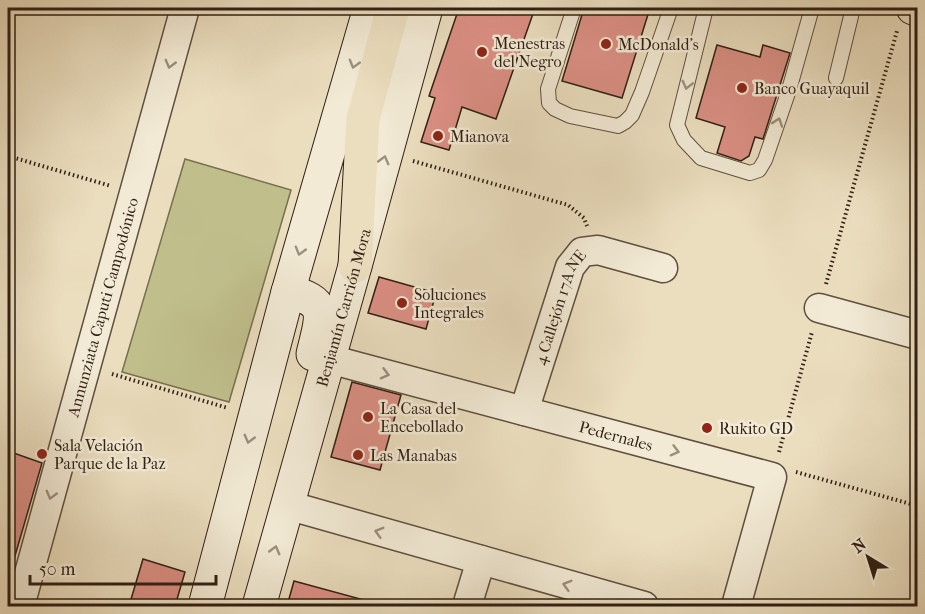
<svg xmlns="http://www.w3.org/2000/svg" width="925" height="614" viewBox="0 0 925 614" font-family="'IM FELL French Canon',serif">
  <style>
    .green { fill: #c0bf8c; stroke: #786f50; stroke-width: 1.5 }
    .building { fill: #db8f84; stroke: #301f14; stroke-width: 1.5 }
    .lines { fill: none; stroke-linecap: round; stroke-linejoin: round }
    .service-casing { stroke: #5f4f3f; stroke-width: 16 }
    .minor-casing { stroke: #5f4f3f; stroke-width: 31 }
    .secondary-casing { stroke: #301f14; stroke-width: 35 }
    .primary-casing { stroke: #301f14; stroke-width: 35 }
    .path { stroke: #301f14; stroke-width: 4; stroke-dasharray: 1.5 3; stroke-linecap: butt }
    .service { stroke: #f2ead5; stroke-width: 14 }
    .minor { stroke: #f2ead5; stroke-width: 28 }
    .secondary { stroke: #f2ead5; stroke-width: 33 }
    .primary { stroke: #ebdebf; stroke-width: 33 }
    .oneway { stroke: #9b8f7e }
    .poi-dot { fill: #8f2418; stroke: #f2ead5; stroke-width: 2 }
    .labels { text-anchor: middle; stroke-width: 5; stroke-linejoin: round; paint-order: stroke }
    .poi-label { font-size: 16px; fill: #301f14; stroke: #f2ead5; text-anchor: start }
    .street-label { font-size: 16px; fill: #301f14; stroke: #f2ead5 }
  </style>
  <rect width="100%" height="100%" fill="#ebdebf"/>
  <filter id="stains"><feTurbulence type="fractalNoise" baseFrequency=".00333" numOctaves="4"/><feColorMatrix values="0 0 0 0 .2 0 0 0 0 .09 0 0 0 0 .02 0 0 0 .5 -.17"/></filter>
  <radialGradient id="worn" r=".72"><stop offset=".6" stop-color="#630" stop-opacity="0"/><stop offset="1" stop-color="#630" stop-opacity=".3"/></radialGradient>
  <path class="green" d="M185 159 291 190 229 402 122 372Z"/>
  <path class="building" d="M459 8H535L496 119 462 107 449 150 421 142 435 98 429 96Z
    M584 8H650L622 98 562 81Z
    M717 45 760 57 763 45 790 53 763 139 755 137 749 156 741 161 717 153 725 127 696 118Z
    M379 277 436 293 426 329 368 313Z
    M352 382 401 395 380 470 331 457Z
    M8 451 42 463 12 566 8 565Z
    M143 559 185 572 175 606H129Z
    M294 581 364 600 363 606H287Z"/>
  <g class="lines">
    <defs>
      <path id="service" d="M574 8 548 89 549 103 555 109 570 116 618 126 625 122 632 115 642 92 671 8
        M706 8 677 125 684 140 701 158 750 173 759 170 765 160 789 90 812 8
        M836 78 853 8"/>
      <g id="minor">
        <path d="M819 308 918 335"/>
        <path id="s1" d="M329 359 772 477 736 606"/>
        <path id="s2" d="M524 411 570 267 582 252 598 250 663 268"/>
        <path d="M287 505 644 606"/>
        <path id="s3" d="M20 606 185 8"/>
        <path d="M467 606 481 560"/>
      </g>
      <g id="secondary">
        <path d="M288 292C332 301 321 319 313 354"/>
        <path d="M205 606 288 292 370 8"/>
        <path id="s4" d="M259 606 355 266 426 8"/>
      </g>
      <path id="primary" d="M913 8 918 9
        M355 266 363 119 393 8"/>
    </defs>
    <use href="#service" class="service-casing"/>
    <use href="#minor" class="minor-casing"/>
    <use href="#secondary" class="secondary-casing"/>
    <use href="#primary" class="primary-casing"/>
    <path class="path" d="M8 156 111 186
      M413 161 568 205 584 218 587 226
      M826 284 897 31
      M112 374 228 408
      M779 452 812 332
      M796 472 918 506"/>
    <use href="#service" class="service"/>
    <use href="#minor" class="minor"/>
    <use href="#secondary" class="secondary"/>
    <use href="#primary" class="primary"/>
  </g>
  <defs><path id="oneway-chevron" d="M-2-3.5L2.5 0L-2 3.5" fill="none" stroke-width="1.6" stroke-linecap="round" stroke-linejoin="round" transform="scale(1.5)"/></defs>
  <g class="oneway">
    <use href="#oneway-chevron" transform="translate(170 64) rotate(105)"/>
    <use href="#oneway-chevron" transform="translate(354 64) rotate(106)"/>
    <use href="#oneway-chevron" transform="translate(687 85) rotate(104)"/>
    <use href="#oneway-chevron" transform="translate(778 122) rotate(-71)"/>
    <use href="#oneway-chevron" transform="translate(384 160) rotate(-75)"/>
    <use href="#oneway-chevron" transform="translate(300 251) rotate(106)"/>
    <use href="#oneway-chevron" transform="translate(385 374) rotate(15)"/>
    <use href="#oneway-chevron" transform="translate(249 439) rotate(105)"/>
    <use href="#oneway-chevron" transform="translate(675 451) rotate(15)"/>
    <use href="#oneway-chevron" transform="translate(51 495) rotate(105)"/>
    <use href="#oneway-chevron" transform="translate(379 532) rotate(-164)"/>
    <use href="#oneway-chevron" transform="translate(275 550) rotate(-75)"/>
    <use href="#oneway-chevron" transform="translate(567 585) rotate(-164)"/>
  </g>
  <g class="poi-dot">
    <circle cx="606" cy="44" r="6"/>
    <circle cx="482" cy="52" r="6"/>
    <circle cx="742" cy="88" r="6"/>
    <circle cx="438" cy="136" r="6"/>
    <circle cx="402" cy="303" r="6"/>
    <circle cx="368" cy="417" r="6"/>
    <circle cx="707" cy="428" r="6"/>
    <circle cx="42" cy="454" r="6"/>
    <circle cx="358" cy="455" r="6"/>
  </g>
  <g class="labels">
    <g class="poi-label">
      <text x="494" y="49">Menestras<tspan x="494" dy="18">del Negro</tspan></text>
      <text x="618" y="50">McDonald's</text>
      <text x="754" y="94">Banco Guayaquil</text>
      <text x="450" y="142">Mianova</text>
      <text x="414" y="300">Soluciones<tspan x="414" dy="18">Integrales</tspan></text>
      <text x="380" y="414">La Casa del<tspan x="380" dy="18">Encebollado</tspan></text>
      <text x="719" y="434">Rukito GD</text>
      <text x="54" y="451">Sala Velación<tspan x="54" dy="18">Parque de la Paz</tspan></text>
      <text x="370" y="461">Las Manabas</text>
    </g>
    <g class="street-label">
      <text dy="6" stroke="none"><textPath href="#s3" startOffset="310">Annunziata Caputi Campodónico</textPath></text>
      <text dy="6" stroke="none"><textPath href="#s4" startOffset="310">Benjamín Carrión Mora</textPath></text>
      <text dy="6" stroke="none"><textPath href="#s2" startOffset="110">4 Callejón 17A NE</textPath></text>
      <text dy="6" stroke="none"><textPath href="#s1" startOffset="297">Pedernales</textPath></text>
    </g>
  </g>
  <rect width="925" height="614" fill="none" stroke="#ebdebf" stroke-width="30"/>
  <rect x="9" y="9" width="907" height="596" fill="none" stroke="#301f14" stroke-width="3"/>
  <rect x="15" y="15" width="895" height="584" fill="none" stroke="#301f14" stroke-width="1.5"/>
  <g transform="translate(868 557) rotate(322)" stroke="#f2ead5" stroke-width="4.5" paint-order="stroke">
  <path d="M0-4.5L10 22L0 15L-10 22Z" fill="#301f14"/>
  <text y="-9" font-size="16" font-weight="bold" text-anchor="middle" fill="#301f14">N</text>
  </g>
  <path d="M30 575v9h186v-9" fill="none" stroke="#301f14" stroke-width="3"/>
  <text x="39" y="575" font-size="18" fill="#301f14" stroke="#f2ead5" stroke-width="4.5" paint-order="stroke">50 m</text>
  <rect width="100%" height="100%" filter="url(#stains)"/>
  <rect width="100%" height="100%" fill="url(#worn)"/>
</svg>
